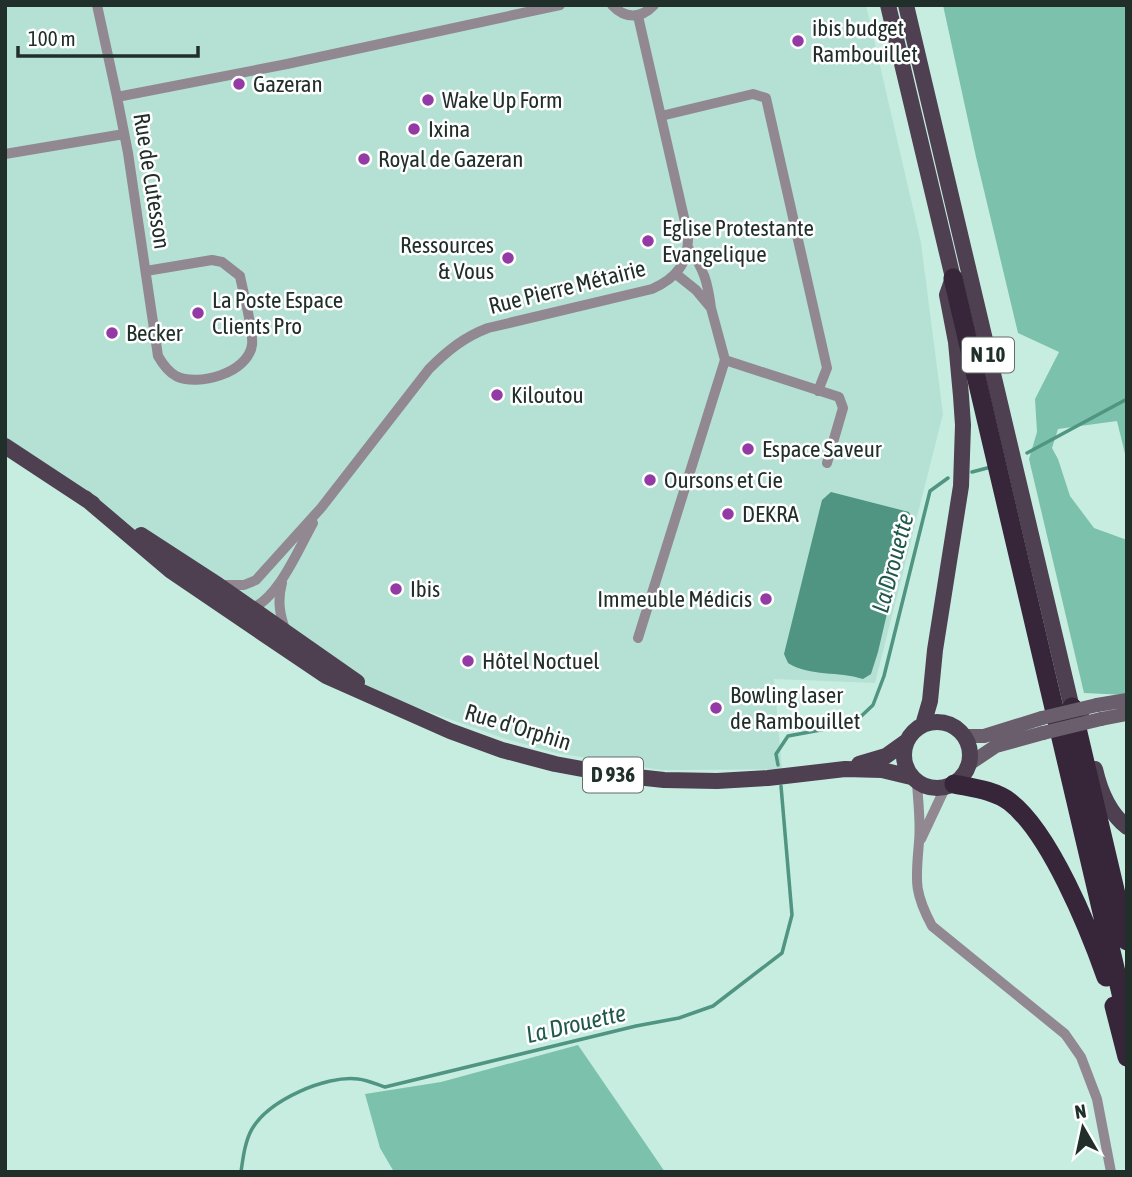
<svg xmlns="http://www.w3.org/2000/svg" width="1132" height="1177" viewBox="0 0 1132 1177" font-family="'Asap Condensed',sans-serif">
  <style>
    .built { fill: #b4e1d3 }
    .forest { fill: #7bc1ac }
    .water { fill: #4f9581 }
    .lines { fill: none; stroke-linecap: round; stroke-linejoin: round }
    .stream { stroke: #4f9581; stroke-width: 3.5 }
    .street { stroke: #918892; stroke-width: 10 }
    .secondary { stroke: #6a5d6c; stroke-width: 14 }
    .primary { stroke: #4e3f51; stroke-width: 16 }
    .highway { stroke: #37263a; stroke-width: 19 }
    .secondary-bridge { stroke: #6a5d6c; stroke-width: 14 }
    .poi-dot { fill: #943aa5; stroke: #fff; stroke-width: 2.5 }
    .labels { text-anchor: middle; stroke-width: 5; stroke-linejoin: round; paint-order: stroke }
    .shield { fill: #fff; stroke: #636d6a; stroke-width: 2 }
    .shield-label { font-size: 21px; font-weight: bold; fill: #202f2a }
    .poi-label { font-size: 23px; fill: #202f2a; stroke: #fff; text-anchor: start }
    .street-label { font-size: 23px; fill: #202f2a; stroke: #fff }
    .water-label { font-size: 24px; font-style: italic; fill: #20594a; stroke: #fff }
  </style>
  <rect width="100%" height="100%" fill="#c7ede0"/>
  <path class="built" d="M5 5H866L921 243 943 414 875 683 774 679 782 769 661 770 556 753 503 738 424 710 391 704 5 446Z"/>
  <path class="forest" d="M943 5H1127V462L1117 421 1058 429 1052 448 1058 459 1070 496 1094 528 1127 540V695L1084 693 1029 459 1037 432 1035 399 1059 352 1018 333 976 157Z
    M578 1045 665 1172H394L380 1148 365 1094 441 1082Z"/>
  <path class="water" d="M831 492 909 512 910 515 878 652 871 674 863 679C838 671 811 677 788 663L784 654 822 500Z"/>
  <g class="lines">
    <path class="stream" d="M1027 453 1127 399
      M972 472 991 467
      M778 765 776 754 788 736 853 724 873 705 884 676 930 491 948 478
      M241 1172C243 1158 245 1141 252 1129 269 1100 326 1075 358 1079 367 1080 376 1084 385 1087L636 1026 679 1018 713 1006 782 953 792 915 781 786"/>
    <path class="street" d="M97 5 117 97 287 64 560 5
      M612 5C625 19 641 19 654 5
      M117 97 128 153 158 356C162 363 169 372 176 376 198 387 248 373 252 345 254 331 243 292 240 276L222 262 212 260 146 271
      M661 116 753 94 766 98 827 368 818 391
      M5 154 124 134
      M676 274 696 290 711 308C708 284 704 268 689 249
      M725 360 839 397 843 408 827 463
      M282 583C277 601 280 616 286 632
      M219 585H244L256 580 321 508 429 369C447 351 464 337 488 328L652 289C677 278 689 262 688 235L638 16
      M249 609C277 602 299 548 313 523
      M638 638 725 360 711 308
      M917 782C918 802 921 823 919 842 916 880 913 890 932 926L1065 1034 1081 1057 1097 1099 1111 1172
      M921 839 945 788"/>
    <path class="secondary" d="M1097 705 1127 700
      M1101 719 1127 714
      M964 736H984L1042 718
      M969 764 996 746 1043 733"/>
    <path class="primary" d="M888 5 953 278 947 295 956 342 961 396 963 425 961 486 935 650 930 701 923 725
      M906 5 1071 704 1081 714
      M5 446 93 504
      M85 498 171 571 326 676 450 731 502 750 555 764 609 774 664 780 717 781 768 778 845 769 882 770 911 777
      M141 535 218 585 357 682
      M904 755a33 33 0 1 1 66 0a33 33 0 1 1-66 0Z
      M859 764 886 756 907 741
      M1095 769C1100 791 1109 813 1127 827"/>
    <path class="highway" d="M953 278 1127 1019
      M1072 707 1127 941
      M954 784C973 788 994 790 1010 802 1050 833 1089 929 1106 977
      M1114 1006 1127 1057"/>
    <path class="secondary-bridge" d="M1042 718 1097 705
      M1043 733 1101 719"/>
  </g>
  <g class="poi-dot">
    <circle cx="798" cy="41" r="7"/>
    <circle cx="239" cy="84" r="7"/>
    <circle cx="428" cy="100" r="7"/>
    <circle cx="414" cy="129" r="7"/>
    <circle cx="364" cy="159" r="7"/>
    <circle cx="648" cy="241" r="7"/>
    <circle cx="508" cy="258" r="7"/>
    <circle cx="198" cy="313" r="7"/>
    <circle cx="112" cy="333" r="7"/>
    <circle cx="497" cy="395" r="7"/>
    <circle cx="748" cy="449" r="7"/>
    <circle cx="650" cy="480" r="7"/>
    <circle cx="728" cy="514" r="7"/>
    <circle cx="396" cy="589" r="7"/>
    <circle cx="766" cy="599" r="7"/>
    <circle cx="468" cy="661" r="7"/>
    <circle cx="716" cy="708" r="7"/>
  </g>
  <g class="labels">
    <g class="shield">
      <rect x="962" y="337.5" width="52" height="35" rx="5"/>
      <rect x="583" y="757.5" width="60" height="35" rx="5"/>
    </g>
    <g class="shield-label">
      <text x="988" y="362">N 10</text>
      <text x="613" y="782">D 936</text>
    </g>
    <g class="poi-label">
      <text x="812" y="36">ibis budget<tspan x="812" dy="26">Rambouillet</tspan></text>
      <text x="253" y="92">Gazeran</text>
      <text x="442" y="108">Wake Up Form</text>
      <text x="428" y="137">Ixina</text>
      <text x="378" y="167">Royal de Gazeran</text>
      <text x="662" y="236">Eglise Protestante<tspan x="662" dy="26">Evangelique</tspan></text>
      <text x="494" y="253" text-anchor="end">Ressources<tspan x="494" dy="26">&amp; Vous</tspan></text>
      <text x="212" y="308">La Poste Espace<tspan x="212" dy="26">Clients Pro</tspan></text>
      <text x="126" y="341">Becker</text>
      <text x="511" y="403">Kiloutou</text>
      <text x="762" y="457">Espace Saveur</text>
      <text x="664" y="488">Oursons et Cie</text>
      <text x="742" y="522">DEKRA</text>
      <text x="410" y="597">Ibis</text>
      <text x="752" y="607" text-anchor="end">Immeuble Médicis</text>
      <text x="482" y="669">Hôtel Noctuel</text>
      <text x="730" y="703">Bowling laser<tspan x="730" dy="26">de Rambouillet</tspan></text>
    </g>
    <g class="street-label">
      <text transform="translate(152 181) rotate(81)" y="8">Rue de Cutesson</text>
      <text transform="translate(567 287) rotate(-14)" y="8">Rue Pierre Métairie</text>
      <text transform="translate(518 727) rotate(17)" y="8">Rue d'Orphin</text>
    </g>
    <g class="water-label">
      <text transform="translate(893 563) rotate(-75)" y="8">La Drouette</text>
      <text transform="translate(576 1024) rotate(-13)" y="8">La Drouette</text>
    </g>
  </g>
  <rect width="1132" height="1177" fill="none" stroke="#202f2a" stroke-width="14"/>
  <g transform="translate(1083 1128) rotate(351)" stroke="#ffffff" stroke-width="5" paint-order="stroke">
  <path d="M0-5L12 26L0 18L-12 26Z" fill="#202f2a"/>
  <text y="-10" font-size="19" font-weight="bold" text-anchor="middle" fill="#202f2a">N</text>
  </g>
  <path d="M18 46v10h180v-10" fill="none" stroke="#202f2a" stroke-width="3.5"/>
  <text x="28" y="46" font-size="21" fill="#202f2a" stroke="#ffffff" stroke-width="5" paint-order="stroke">100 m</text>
</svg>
